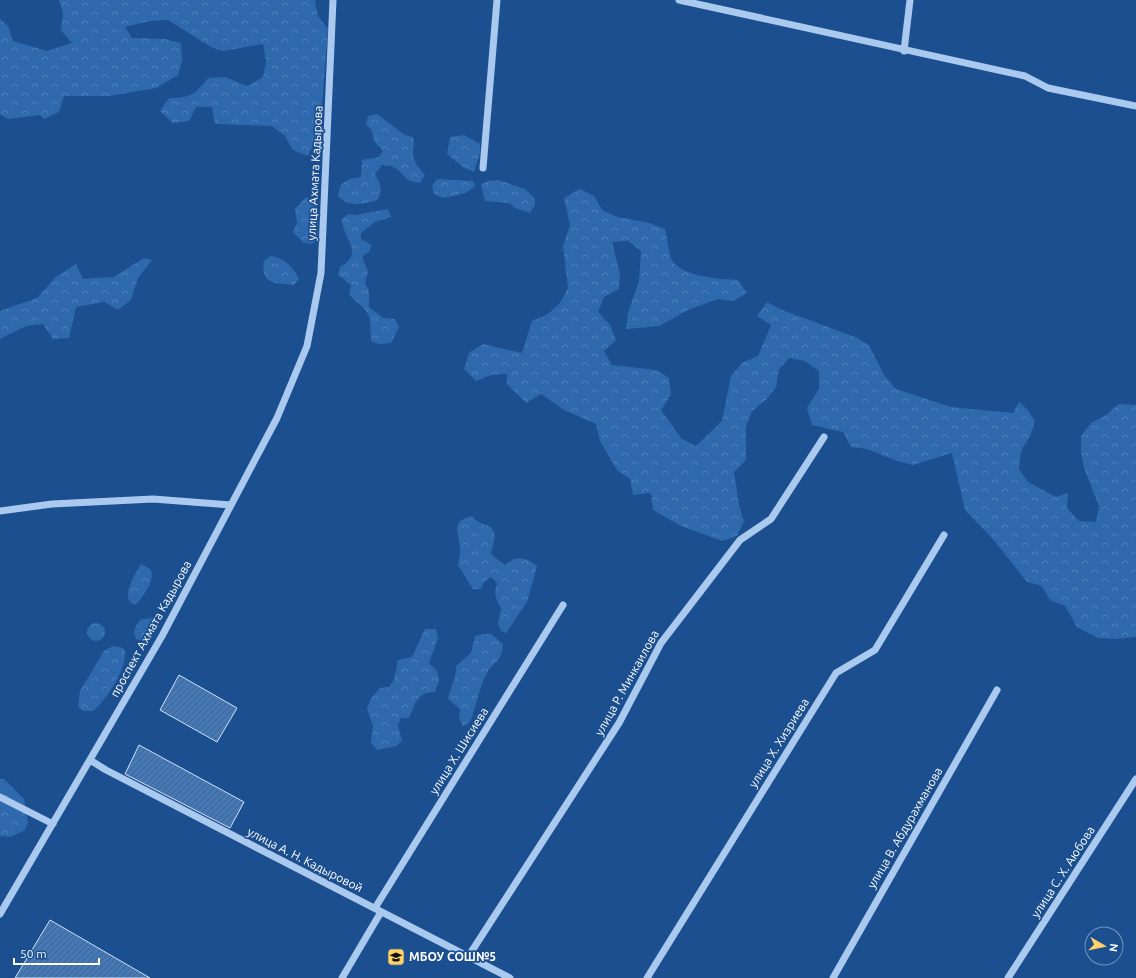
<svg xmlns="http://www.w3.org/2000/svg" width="1136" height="978" viewBox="0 0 1136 978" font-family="Ubuntu,sans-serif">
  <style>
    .forest { fill: url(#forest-crowns) }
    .building { fill: url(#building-hatch); stroke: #cfe3fa }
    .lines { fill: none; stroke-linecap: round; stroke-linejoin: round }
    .minor { stroke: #a9c9ee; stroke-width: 7 }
    .labels { text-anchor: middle; stroke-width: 3.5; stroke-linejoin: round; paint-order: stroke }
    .street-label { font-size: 12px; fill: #fff; stroke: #1b4f8f }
    .poi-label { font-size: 12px; font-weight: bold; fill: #fff; stroke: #1b4f8f; text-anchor: start }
  </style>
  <defs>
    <pattern id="forest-crowns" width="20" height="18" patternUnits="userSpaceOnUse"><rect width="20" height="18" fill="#2e69ad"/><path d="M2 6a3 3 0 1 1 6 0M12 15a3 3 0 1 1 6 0" fill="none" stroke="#4d80b9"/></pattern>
    <pattern id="building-hatch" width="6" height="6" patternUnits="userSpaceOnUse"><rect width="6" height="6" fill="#4478b7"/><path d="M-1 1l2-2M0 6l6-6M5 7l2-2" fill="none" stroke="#486282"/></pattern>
  </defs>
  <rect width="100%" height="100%" fill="#1b4f8f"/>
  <path class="forest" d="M59 0H316L315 3 318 16 328 29 320 131 308 156 293 150 285 136 272 126 215 124 212 107H196L189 121 173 123 160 111 169 98C190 98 195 95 208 78L225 77 247 86 263 77 266 61 263 44 223 51 211 47 168 20 150 21 125 27 132 38 164 39 181 43 182 61 178 75 156 88 110 96H64L59 112 44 119 40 115 8 119 0 114V19L8 26 13 41 47 51 72 43 61 30 63 13Z
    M377 114 405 135 413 137C415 143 413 147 413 153 413 162 420 169 425 175L420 183C400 180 407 175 395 168 392 166 386 165 382 165L375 174C380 184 384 190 377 200 363 204 350 208 338 196 340 181 347 179 361 177L362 160 379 157 383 151 374 141 372 131 366 124 368 116Z
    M464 135 480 144V153L474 172 464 168 447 154 450 137Z
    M437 179 473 181 475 186 466 193 444 198 434 194 432 186Z
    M498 180 525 189 535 198V205L530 213 515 208 509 203 485 201 481 185 488 181Z
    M580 189 594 196 602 210 618 217 649 223 665 229C667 236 669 258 673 262 685 277 720 279 738 280L747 293 733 301 717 299 688 310 659 326 626 329 628 313 639 281 641 251 628 241 612 242 620 274 619 289 604 297 598 312 610 325 616 340 604 351 612 365 657 370 669 378 671 395 661 410 681 438 696 446 722 421 731 376 742 363 758 356 771 325 757 316 767 302 782 310 855 337 869 345 884 375 896 389 951 407 1013 413 1019 402 1027 409 1035 421 1030 436 1021 451 1019 469 1028 482 1056 497 1068 493 1067 508 1079 521 1096 522 1099 506 1084 468 1081 452V436L1091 423 1106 415 1119 404 1136 405V637L1116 639 1098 638 1077 627 1065 606 1050 600 1042 586 1027 582 992 538 965 510 952 453 913 465 897 461 867 449 851 447 843 432 812 425 807 408 819 389V371L805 361 789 358 779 369 776 387 766 400 752 411 746 426V460L734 472 739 505 744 521 737 536 722 541 681 526 653 510 651 493 633 495 630 479 617 470 600 441 596 424 564 410 541 394 526 403 507 384V374L491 375 476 381 464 369 469 353 483 344 522 353 532 321 548 314 560 303 568 288 563 246 570 225 564 198Z
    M306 197C323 205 317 224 318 240L311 244 303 242 293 232 297 223 295 209Z
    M388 209 391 217 375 222 361 233V239L372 245 369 252 362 256 368 272 365 283 369 291V307L383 318 395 319 399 327 391 343 380 344 372 342C369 334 372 324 369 316 364 306 355 302 349 294L351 285 338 275 340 267C366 252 342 239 342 219L348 214 356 215Z
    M271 256C284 258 294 267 299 279L294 285C276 283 260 285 264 261Z
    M144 258 152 260 138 278 131 300 118 310 104 302 76 307 69 338 53 339 43 324 26 326 0 339V311L37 298 56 277 76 264 83 279 108 277 112 278Z
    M471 516 477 521 492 528 495 536 491 554 505 565C517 555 525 557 537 566L527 602 506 633 501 631 498 623 501 608C495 599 494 593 497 583L491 577 484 582 481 589H473L458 565C459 560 460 555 460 549 460 534 449 522 471 516Z
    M141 564C144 566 148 567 150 569 157 578 142 599 135 605 118 599 136 573 141 564Z
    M155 618 157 626 145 642 136 639C132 630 136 626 141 619Z
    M87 632a9 9 0 1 1 18 0a9 9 0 1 1-18 0Z
    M425 629H436L438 638 429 663 437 671 439 680 435 692C416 692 416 704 409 718H401L398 725 402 741 396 746 377 750 371 743 373 726 367 709 370 700 380 688 389 687 394 680 398 660 412 657Z
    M484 634H491L503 644C502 663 494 660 487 673 479 687 476 707 470 722L463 726 459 718 460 709 448 699C450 687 457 678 456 666L471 653 475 636Z
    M113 646 123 648 125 651C127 668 107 700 93 711H83L78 707 80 691 104 651Z
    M0 779H4L24 799 28 823 25 830 17 834 10 837 0 836Z"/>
  <path class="building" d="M179 675 237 708 217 742 160 710Z
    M139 745 244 802 230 828 125 774Z
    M50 920 150 978H15Z"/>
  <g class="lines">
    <path class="minor" d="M679 0 1025 76 1048 88 1136 106
      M904 51 910 0
      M483 168 497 0
      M0 511 52 504 153 499 231 505
      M90 760 106 770 510 978
      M0 797 53 824
      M375 908 563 605
      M0 914 162 636 277 418 307 346 321 273 333 0
      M468 957 619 723 661 643 740 540 771 519 824 437
      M342 978 381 912
      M647 978 836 673 875 650 944 535
      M833 978 997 690
      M1008 978 1136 779"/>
  </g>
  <defs>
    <symbol id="school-square" viewBox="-11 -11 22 22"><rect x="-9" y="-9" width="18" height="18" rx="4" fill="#ffd166" stroke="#1b4f8f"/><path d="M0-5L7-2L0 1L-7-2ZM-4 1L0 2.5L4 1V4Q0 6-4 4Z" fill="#111"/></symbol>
  </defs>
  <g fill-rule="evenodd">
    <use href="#school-square" x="386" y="947" width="20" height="20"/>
  </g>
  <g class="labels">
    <g class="street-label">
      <text transform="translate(315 173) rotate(-87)" y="4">улица Ахмата Кадырова</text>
      <text transform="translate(151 629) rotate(-61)" y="4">проспект Ахмата Кадырова</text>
      <text transform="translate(627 683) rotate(-61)" y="4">улица Р. Минкаилова</text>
      <text transform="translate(779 743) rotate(-58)" y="4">улица Х. Хизриева</text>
      <text transform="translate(459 751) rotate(-58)" y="4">улица Х. Шисиева</text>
      <text transform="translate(905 828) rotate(-60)" y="4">улица В. Абдурахманова</text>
      <text transform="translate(305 860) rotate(27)" y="4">улица А. Н. Кадыровой</text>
      <text transform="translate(1063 872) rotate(-57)" y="4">улица С. Х. Аюбова</text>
    </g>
    <g class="poi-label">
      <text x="409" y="961">МБОУ СОШ№5</text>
    </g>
  </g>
  <g transform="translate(1104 946) rotate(99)"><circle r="19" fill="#1b4f8f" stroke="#7695bc"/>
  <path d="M0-3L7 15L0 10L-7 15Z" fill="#ffd166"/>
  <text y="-6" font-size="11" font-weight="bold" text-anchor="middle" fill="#ffffff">N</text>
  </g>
  <path d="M14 958v6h85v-6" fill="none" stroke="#ffffff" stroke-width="2"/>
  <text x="20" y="958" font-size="12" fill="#ffffff" stroke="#1b4f8f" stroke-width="3" paint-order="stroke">50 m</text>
</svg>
